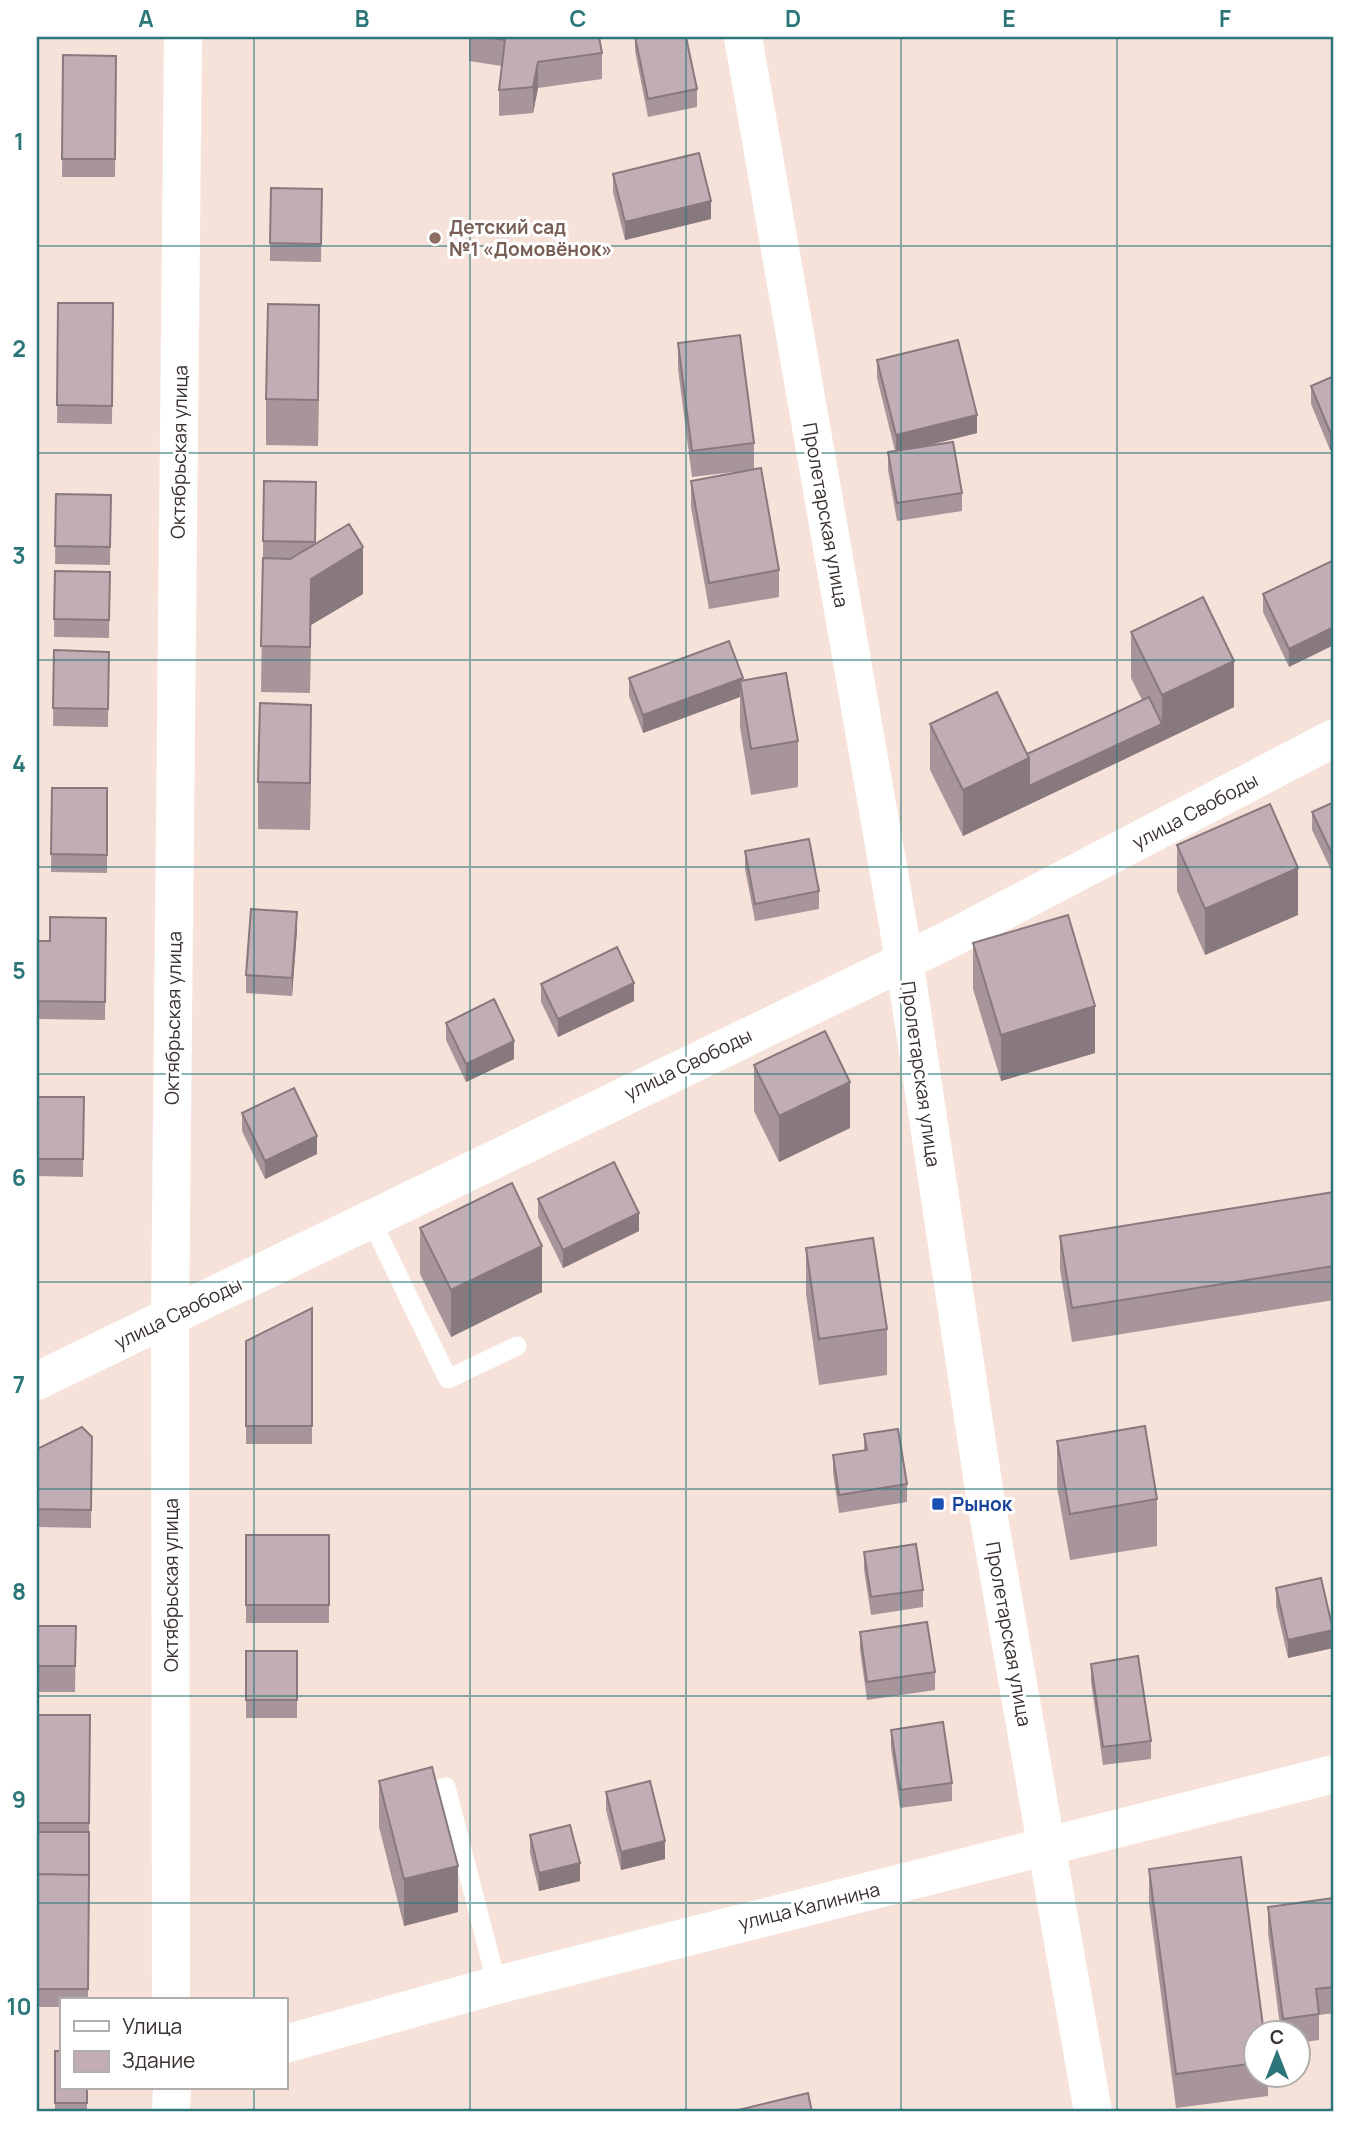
<svg xmlns="http://www.w3.org/2000/svg" width="1371" height="2149" viewBox="0 0 1371 2149" font-family="Manrope,sans-serif">
  <style>
    .lines { fill: none; stroke-linecap: round; stroke-linejoin: round }
    .service { stroke: #fff; stroke-width: 19 }
    .minor { stroke: #fff; stroke-width: 38 }
    .tertiary { stroke: #fff; stroke-width: 38 }
    .wall { fill: #a7959b }
    .shaded-wall { fill: #88797e }
    .building { fill: #c2adb4; stroke: #88797e; stroke-width: 2 }
    .grid { fill: none; stroke: #2c7679; stroke-width: 2; stroke-opacity: 0.55 }
    .education-dot { fill: #8d6e63; stroke: #fff; stroke-width: 2.5 }
    .transit-dot { fill: #1a4fb4; stroke: #fff; stroke-width: 2.5 }
    .labels { text-anchor: middle; stroke-width: 6; stroke-linejoin: round; paint-order: stroke }
    .education-label { font-size: 19px; font-weight: bold; fill: #785e54; stroke: #fff; text-anchor: start }
    .street-label { font-size: 19px; fill: #39312e; stroke: #fff }
    .transit-label { font-size: 19px; font-weight: bold; fill: #164399; stroke: #fff; text-anchor: start }
    .neatline { fill: none; stroke: #2c7679; stroke-width: 2.5 }
    .grid-label { font-size: 23px; text-anchor: middle; font-weight: bold; fill: #2c7679 }
  </style>
  <rect width="100%" height="100%" fill="#f7e2da"/>
  <g class="lines">
    <path class="service" d="M370 1218 448 1379 517 1346
      M415 1795 446 1787 497 1985"/>
    <path class="minor" d="M743 37 904 959
      M171 2000 170 1318 183 37
      M285 2044 497 1985 1334 1774
      M171 2112 172 2088"/>
    <path class="tertiary" d="M904 959 985 1496 1093 2112
      M37 1381 952 938 1334 738"/>
  </g>
  <path class="wall" d="M469 37H599L602 53V79L538 88 533 113 499 116V90L502 66 469 61Z
    M635 37H686L697 89V107L648 117 635 51Z
    M63 55 116 56 115 177H62Z
    M613 174 711 219 625 240 613 192Z
    M322 189 321 262 270 261V243Z
    M58 303H113L112 424 57 423Z
    M678 343 754 443V469L779 570V597L709 609 691 507V481L751 470 692 477 678 369Z
    M319 351 318 446 266 445V399Z
    M877 360 977 433 926 446 962 493V511L897 521 888 470V452L895 451 877 378Z
    M1334 376V448L1330 450 1311 404V386Z
    M264 481 316 482V544L363 594 311 625 310 693 261 692Z
    M56 494 111 495 110 565 55 564Z
    M1334 560 1289 667 1263 612V594Z
    M55 571 110 572 109 638 54 637Z
    M1131 632 1234 707 963 836 930 770V724L1027 754 1142 700 1131 678Z
    M54 650 109 652 108 727 53 726Z
    M629 678 743 680 798 741V787L751 795 740 727V697L643 733 629 696Z
    M311 751 310 830 258 829V782Z
    M52 788H107V873L51 872Z
    M1334 802 1332 872 1312 830V812Z
    M1177 845 1298 915 1205 955 1177 891Z
    M745 851 819 891V909L755 921 745 869Z
    M106 918 105 1020 37 1019V941H50Z
    M297 930 292 996 246 993V975Z
    M973 943 1095 1053 1001 1081 973 989Z
    M541 984 634 1001 558 1037 541 1002Z
    M446 1023 514 1059 466 1082 446 1040Z
    M754 1065 850 1128 779 1162 754 1111Z
    M37 1097H84L83 1177 37 1176Z
    M242 1113 317 1154 265 1179 242 1131Z
    M1334 1192V1300L1072 1342 1060 1269V1236Z
    M538 1199 639 1231 563 1268 538 1217Z
    M420 1228 542 1292 451 1337 420 1274Z
    M806 1248 887 1329V1375L819 1385 806 1294Z
    M312 1308V1444H246V1341Z
    M864 1434 907 1484V1502L839 1513 833 1473V1455L864 1450Z
    M92 1437 91 1528 37 1527V1449Z
    M1057 1441 1157 1499V1546L1070 1560 1057 1487Z
    M246 1535H329V1623H246Z
    M864 1552 923 1590V1607L871 1615 864 1570Z
    M1276 1588 1333 1648 1288 1658 1276 1606Z
    M37 1626H76L75 1692H37Z
    M860 1632 935 1672V1690L867 1700 860 1650Z
    M246 1651H297V1718H246Z
    M1091 1664 1151 1741V1759L1103 1765 1091 1682Z
    M37 1715H90L88 2000H61V2007H37Z
    M891 1730 952 1783V1801L900 1808 891 1748Z
    M379 1781 458 1912 404 1926 379 1827Z
    M606 1792 665 1859 621 1870 606 1810Z
    M530 1835 580 1881 539 1891 530 1853Z
    M1149 1869 1256 2034V2076H1268V2096L1176 2108 1149 1903Z
    M1334 1903V2013L1319 2015V2040L1298 2043V2034H1281L1268 1933V1907Z
    M55 2051 87 2088V2112H55Z"/>
  <path class="shaded-wall" d="M538 62V88L533 113V87Z
    M711 201V219L625 240V222Z
    M319 305V351L318 446V400Z
    M977 415V433L896 453V435Z
    M1334 430V448L1330 450V432Z
    M316 482 315 577 363 547V594L311 625 310 693 311 579 315 577Z
    M1334 627V645L1289 667V649Z
    M1234 661V707L963 836V790L1029 758 1162 724V695Z
    M743 678V696L740 681V697L643 733V715Z
    M311 705V751L310 830V783Z
    M1334 853V871L1332 872V854Z
    M1298 868V915L1205 955V909Z
    M297 912V930L292 996V978Z
    M634 983V1001L558 1037V1019Z
    M1095 1006V1053L1001 1081V1035Z
    M514 1041V1059L466 1082V1064Z
    M850 1082V1128L779 1162V1116Z
    M317 1136V1154L265 1179V1161Z
    M639 1213V1231L563 1268V1250Z
    M542 1246V1292L451 1337V1290Z
    M1333 1630V1648L1288 1658V1640Z
    M665 1841V1859L621 1870V1852Z
    M580 1863V1881L539 1891V1873Z
    M458 1866V1912L404 1926V1879Z"/>
  <path class="building" d="M484 37H599L602 53 538 62 533 87 499 90 505 40Z
    M635 37H686L697 89 648 99Z
    M63 55 116 56 115 159H62Z
    M699 153 711 201 625 222 613 174Z
    M271 188 322 189 321 244 270 243Z
    M58 303H113L112 406 57 405Z
    M268 304 319 305 318 400 266 399Z
    M740 335 754 443 692 451 678 343Z
    M958 340 977 415 896 435 877 360Z
    M1334 376V430L1330 432 1311 386Z
    M953 442 962 493 897 503 888 452Z
    M761 468 779 570 709 583 691 481Z
    M264 481 316 482 315 542 263 541Z
    M56 494 111 495 110 547 55 546Z
    M349 524 363 547 311 579 310 647 261 646 263 558 290 559Z
    M1334 560V627L1289 649 1263 594Z
    M55 571 110 572 109 620 54 619Z
    M1203 597 1234 661 1162 695 1131 632Z
    M729 641 743 678 643 715 629 678Z
    M54 650 109 652 108 709 53 708Z
    M786 673 798 741 751 749 740 681Z
    M997 692 1029 758 963 790 930 724Z
    M1149 697 1162 724 1029 786V758L1027 754Z
    M260 703 311 705 310 783 258 782Z
    M52 788H107V855L51 854Z
    M1334 802V853L1332 854 1312 812Z
    M1270 804 1298 868 1205 909 1177 845Z
    M809 839 819 891 755 904 745 851Z
    M251 909 297 912 292 978 246 975Z
    M1068 915 1095 1006 1001 1035 973 943Z
    M50 917 106 918 105 1002 37 1001V941H50Z
    M617 947 634 983 558 1019 541 984Z
    M494 999 514 1041 466 1064 446 1023Z
    M825 1031 850 1082 779 1116 754 1065Z
    M294 1088 317 1136 265 1161 242 1113Z
    M37 1097H84L83 1159H37Z
    M614 1162 639 1213 563 1250 538 1199Z
    M512 1183 542 1246 451 1290 420 1228Z
    M1334 1192V1266L1072 1308 1060 1236Z
    M873 1238 887 1329 819 1339 806 1248Z
    M312 1308V1426H246V1341Z
    M1145 1426 1157 1499 1070 1514 1057 1441Z
    M82 1427 92 1437 91 1510 37 1509V1449Z
    M898 1429 907 1484 839 1495 833 1455 867 1450 864 1434Z
    M246 1535H329V1605H246Z
    M916 1544 923 1590 871 1597 864 1552Z
    M1321 1578 1333 1630 1288 1640 1276 1588Z
    M927 1622 935 1672 867 1682 860 1632Z
    M37 1626H76L75 1666H37Z
    M246 1651H297V1700H246Z
    M1138 1656 1151 1741 1103 1747 1091 1664Z
    M37 1715H90L89 1823H37Z
    M943 1722 952 1783 900 1790 891 1730Z
    M432 1767 458 1866 404 1879 379 1781Z
    M650 1781 665 1841 621 1852 606 1792Z
    M570 1825 580 1863 539 1873 530 1835Z
    M37 1832H89V1884V1875L37 1874Z
    M1241 1857 1264 2034H1256V2063L1176 2074 1149 1869Z
    M37 1874 89 1875 88 1989H37Z
    M1334 1898V1987L1316 1989 1319 2014 1283 2019 1268 1907Z
    M55 2051H61V2088H87V2103H55Z
    M808 2093 812 2112H730Z"/>
  <path class="grid" d="M254 37V2000M470 37V2112M686 37V2112M901 37V2112M1117 37V2112M37 246H1334M37 453H1334M37 660H1334M37 867H1334M37 1074H1334M37 1282H1334M37 1489H1334M37 1696H1334M37 1903H1334M254 2088V2112"/>
  <circle class="education-dot" cx="435" cy="238" r="7"/>
  <rect class="transit-dot" x="931" y="1497" width="14" height="14" rx="3.5"/>
  <g class="labels">
    <g class="education-label">
      <text x="449" y="234">Детский сад<tspan x="449" dy="22">№1 «Домовёнок»</tspan></text>
    </g>
    <g class="street-label">
      <text transform="translate(179 452) rotate(-89)" y="7">Октябрьская улица</text>
      <text transform="translate(826 515) rotate(80)" y="7">Пролетарская улица</text>
      <text transform="translate(1195 811) rotate(-28)" y="7">улица Свободы</text>
      <text transform="translate(173 1018) rotate(-89)" y="7">Октябрьская улица</text>
      <text transform="translate(688 1064) rotate(-26)" y="7">улица Свободы</text>
      <text transform="translate(921 1074) rotate(82)" y="7">Пролетарская улица</text>
      <text transform="translate(178 1313) rotate(-26)" y="7">улица Свободы</text>
      <text transform="translate(171 1585) rotate(-90)" y="7">Октябрьская улица</text>
      <text transform="translate(1009 1634) rotate(80)" y="7">Пролетарская улица</text>
      <text transform="translate(809 1906) rotate(-14)" y="7">улица Калинина</text>
    </g>
    <g class="transit-label">
      <text x="952" y="1511">Рынок</text>
    </g>
  </g>
  <rect width="1371" height="2149" fill="none" stroke="#ffffff" stroke-width="77"/>
  <rect x="60" y="1998" width="228" height="91" fill="#ffffff" stroke="#b0adab" stroke-width="2"/>
  <rect x="74" y="2021" width="35" height="10" fill="#ffffff" stroke="#b0adab" stroke-width="2"/>
  <text x="122" y="2034" font-size="21" fill="#39312e">Улица</text>
  <rect x="74" y="2051" width="35" height="21" fill="#c2adb4" stroke="#b0adab" stroke-width="2"/>
  <text x="122" y="2068" font-size="21" fill="#39312e">Здание</text>
  <g transform="translate(1277 2054)"><circle r="33" fill="#ffffff" stroke="#b0adab" stroke-width="2"/>
  <path d="M0-5L12 26L0 18L-12 26Z" fill="#2c7679"/>
  <text y="-10" font-size="19" font-weight="bold" text-anchor="middle" fill="#39312e">С</text>
  </g>
  <rect x="38" y="38" width="1294" height="2072" class="neatline"/>
  <g class="grid-label">
    <text x="146" y="27">A</text>
    <text x="362" y="27">B</text>
    <text x="578" y="27">C</text>
    <text x="793" y="27">D</text>
    <text x="1009" y="27">E</text>
    <text x="1225" y="27">F</text>
    <text x="19" y="150">1</text>
    <text x="19" y="357">2</text>
    <text x="19" y="564">3</text>
    <text x="19" y="772">4</text>
    <text x="19" y="979">5</text>
    <text x="19" y="1186">6</text>
    <text x="19" y="1393">7</text>
    <text x="19" y="1600">8</text>
    <text x="19" y="1808">9</text>
    <text x="19" y="2015">10</text>
  </g>
</svg>
